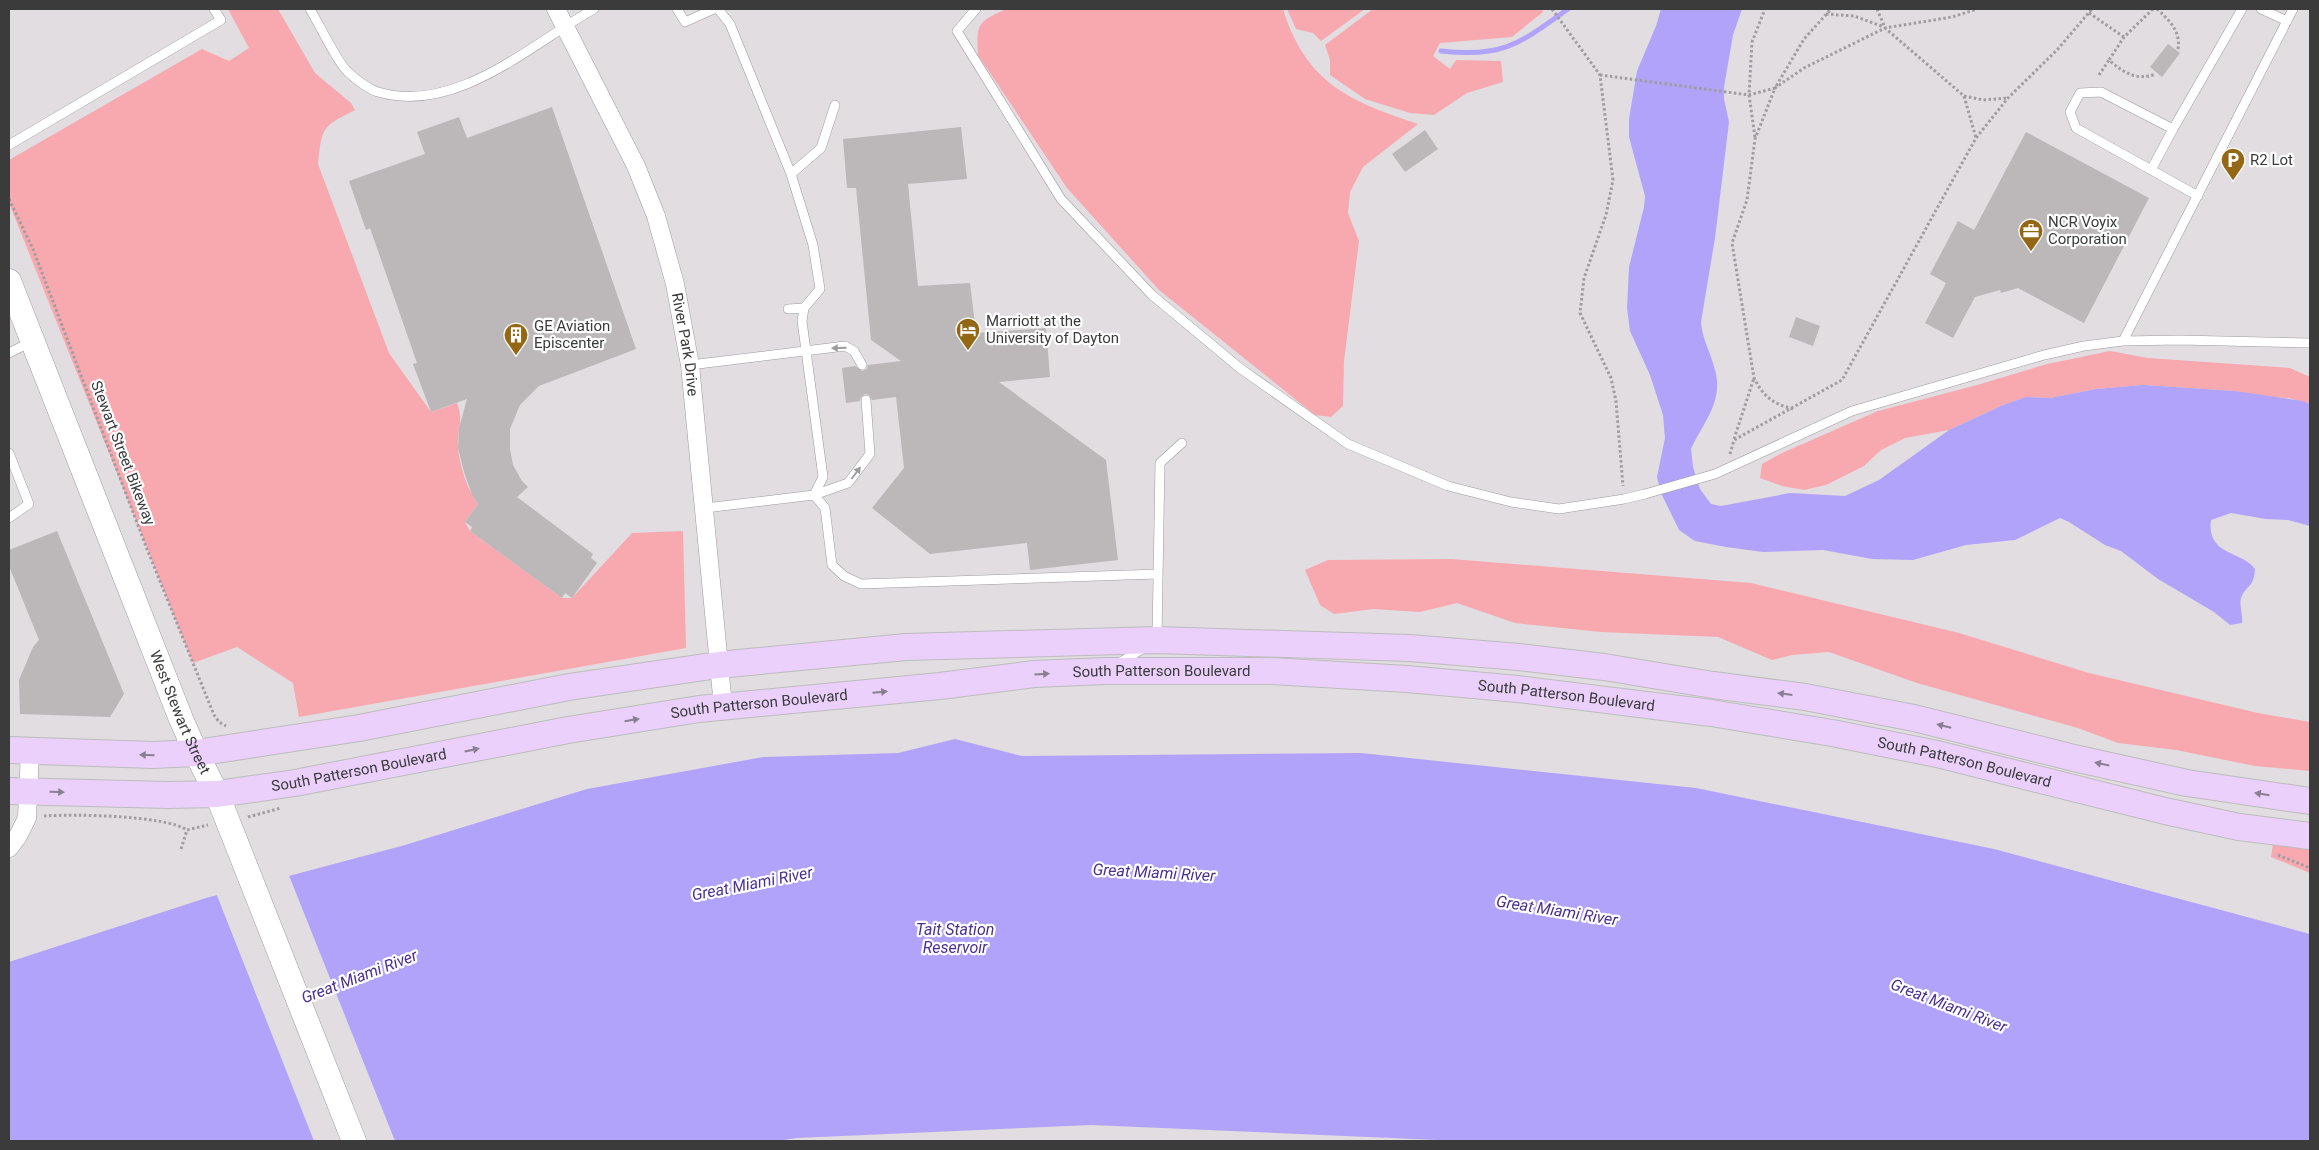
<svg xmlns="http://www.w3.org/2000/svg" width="2319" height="1150" viewBox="0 0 2319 1150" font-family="Roboto,sans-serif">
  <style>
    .green { fill: #f8a9af }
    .water { fill: #b2a3fa }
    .pier { fill: #e1dde0 }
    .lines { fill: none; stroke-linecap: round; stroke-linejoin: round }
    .stream { stroke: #b2a3fa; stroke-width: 5 }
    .building { fill: #bcb8b9 }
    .lane-casing { stroke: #9d9a9d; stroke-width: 10 }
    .street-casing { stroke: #9d9a9d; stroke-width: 19 }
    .secondary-casing { stroke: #9d9a9d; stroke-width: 25 }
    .primary-casing { stroke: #bdbcbd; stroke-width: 28 }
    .path { stroke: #a09d9f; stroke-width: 3; stroke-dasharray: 2.5 2.5; stroke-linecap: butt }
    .lane { stroke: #fff; stroke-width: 9 }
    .street { stroke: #fff; stroke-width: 18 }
    .secondary { stroke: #fff; stroke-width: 24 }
    .primary { stroke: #ead0fb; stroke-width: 26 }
    .oneway { fill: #9e9d9e }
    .oneway2 { fill: #8a7e92 }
    .labels { text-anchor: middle; stroke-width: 4.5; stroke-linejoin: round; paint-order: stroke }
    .poi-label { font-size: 15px; fill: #3c3b3c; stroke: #fff; text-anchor: start }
    .street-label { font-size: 15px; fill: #3c3b3c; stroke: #fff }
    .water-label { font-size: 16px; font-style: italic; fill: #4b2f92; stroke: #fff }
  </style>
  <rect width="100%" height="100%" fill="#e1dde0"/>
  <path class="green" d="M228 9H278L315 73 351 103 355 110C322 127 322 126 318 164L389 353 431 412 457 403C464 421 457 430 458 448 460 467 467 489 478 504L465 522 470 531 562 598H572L632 533 683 531 686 648 299 717 293 683 237 647 193 663 9 203V160L202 49 229 61 249 48Z
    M1006 9H1283C1306 83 1349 101 1418 124L1363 167 1350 192 1348 213 1359 241 1344 361 1343 406 1331 417 1315 415 1159 290 1067 188 978 55C976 23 978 22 1006 9Z
    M1287 9H1365L1321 41 1313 33 1296 29Z
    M1373 9H1541L1543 12 1512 37 1440 43 1433 56 1450 69 1456 60 1501 61 1503 82 1467 93 1434 115 1410 113 1365 99 1330 75V60L1325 45Z
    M2110 351 2148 358 2290 368 2310 377V404L2289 398 2259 396 2235 391 2143 385 2096 389 2050 398 2026 397 2003 405 1949 430 1905 438 1881 450 1864 466 1826 485 1804 490 1782 486 1760 478 1762 464 1782 453 1878 411 1977 385 2047 364Z
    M1451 559 1751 583 1959 633 2089 673 2258 713 2310 722V771L2255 766 2176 750 2118 743 2078 728 1917 683 1829 652 1792 655 1772 660 1718 637 1601 632 1515 623 1457 603 1420 612 1373 609 1334 614 1320 605 1305 570 1328 560Z
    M2274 838 2310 843V873L2271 857Z"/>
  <path class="water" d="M1661 9H1742L1733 35 1724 87V99L1729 122 1715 238 1701 322C1702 339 1711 353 1715 370 1724 401 1703 423 1691 449L1693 467 1700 489 1711 504 1721 506 1790 493 1845 496 1879 480 1949 430 2003 405 2026 397 2050 398 2096 389 2143 385 2235 391 2303 401 2310 404V526L2288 520 2266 519 2231 513 2211 520C2206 556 2243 551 2255 569 2254 588 2246 585 2241 598 2239 605 2243 615 2242 623L2230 625 2214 612 2158 579 2121 551 2105 545 2069 522 2060 518 2015 540 1966 545 1913 560 1872 559 1823 550 1763 552 1726 547 1695 541 1679 530 1661 493 1657 477 1665 438 1663 415 1650 375 1630 331 1627 308 1629 267 1644 207 1645 196 1629 137V119L1637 71 1656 26Z
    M955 739 1022 756 1361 753 1696 788 1994 849 2310 934V1141H1460L1091 1125 797 1138 777 1141H9V962L206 898 405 845 587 789 763 757 898 753Z"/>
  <path class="pier" d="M288 873 395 1141H314L216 893Z"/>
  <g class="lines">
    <path class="stream" d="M1441 51C1503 58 1519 44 1568 9"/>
  </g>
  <path class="building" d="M2168 44 2180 53 2162 77 2150 67Z
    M552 107 636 349 539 386 520 405 510 429V449L513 465 522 481 528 487 517 497 593 554 591 558 597 563 572 598 565 593 562 598 470 531 472 527 465 522 478 504 472 495 464 472 458 448 459 428 467 399 431 412 413 364 417 363 370 228 366 230 349 181 425 154 417 132 459 117 467 138Z
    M961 127 967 179 908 184 918 286 970 283 976 333 1046 328 1050 377 999 382 1106 460 1118 560 1030 570 1027 543 930 554 872 508 904 468 896 397 872 400 869 395 865 394 861 397 860 401 846 403 842 368 855 366 862 371 867 369 868 365 901 361 871 340 856 188H847L843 139Z
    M1425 130 1438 149 1405 172 1392 154Z
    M2026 132 2149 198 2084 323 2018 288 2001 293 2000 290 1975 297 1953 338 1925 323 1946 283 1930 274 1958 221 1974 230Z
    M1796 317 1820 326 1813 346 1789 337Z
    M57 531 124 694 110 717 20 714 19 680 33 647 39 640 9 566V550Z"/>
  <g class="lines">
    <defs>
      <path id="lane" d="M310 9C318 22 337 62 347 71 354 78 368 89 378 92 456 115 531 44 594 9
        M677 9 685 22 714 9
        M718 9 730 24 791 174 813 245 820 289 804 308 802 321 823 477 814 495
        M976 9 957 31 1061 199 1152 295 1241 369 1348 444 1448 486 1511 502 1559 509 1624 499 1645 494 1715 474 1852 411 2044 355 2084 346 2123 341 2180 340 2310 343
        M2261 9 2287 21
        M2173 129 2242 9
        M9 145 221 20 214 9
        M2151 170 2173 129 2101 92 2080 93 2070 112 2076 128 2198 196
        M791 174 821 148 835 105
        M788 309 804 308
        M2123 341 2293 9
        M9 353 31 342
        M690 365 845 346 854 351 862 365
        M9 453 29 504 9 518
        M814 495 848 483 870 454 866 400
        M705 508 814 495 825 508 832 565 844 576 861 584 1158 574
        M1157 638 1160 463 1182 443
        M1119 663 1144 648"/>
      <g id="street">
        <path id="s1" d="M556 9 636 166 656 216 675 284 690 365 723 706"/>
        <path d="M9 848 18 836 27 818 30 751"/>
      </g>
      <g id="secondary">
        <path id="s2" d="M9 281 181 719 196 753 217 794 354 1141"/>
      </g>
      <g id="primary">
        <path d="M9 750 153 755 196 753 359 728 569 687 718 665 906 647 1157 640 1409 648 1519 657 1604 667 1713 685 1805 697 1914 718 2074 758 2187 783 2310 801"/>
        <path id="s3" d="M9 791 168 795 217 794 295 783 568 730 699 709 940 686 1034 674 1105 671H1271L1407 679 1518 689 1711 713 1832 733 1937 754 2165 811 2239 827 2310 836"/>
      </g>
    </defs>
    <use href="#lane" class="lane-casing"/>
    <use href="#street" class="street-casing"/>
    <use href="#secondary" class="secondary-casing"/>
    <use href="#primary" class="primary-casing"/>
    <path class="path" d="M1552 9 1600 75 1613 180 1606 215 1584 278 1580 313 1611 378 1616 401 1623 486
      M1877 9 1885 28 1964 96 1976 138
      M2153 9 2124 37 2109 60C2124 73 2136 81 2156 74
      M2157 9C2169 20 2181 31 2178 49
      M2089 13 2124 37
      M1826 14 1854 16 1884 27
      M1600 75 1749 95 1775 88 1804 39 1831 9
      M2099 75 2109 60
      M1964 96 1983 100 2008 98
      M1755 137 1749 95 1752 42 1765 9
      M9 199 33 249 147 549 214 715 219 722 226 726
      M1793 409C1773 404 1763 396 1754 378L1732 243 1747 200 1755 139 1775 88 1804 68 1885 28 1952 17 1977 9
      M1734 439 1754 378
      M1730 454 1734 440 1842 380 1976 138 2008 98 2057 50 2092 9
      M44 816C73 814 164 815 187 830L208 825
      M248 817 281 808
      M181 849 187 830
      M2278 855 2310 868"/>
    <use href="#lane" class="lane"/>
    <use href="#street" class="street"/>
    <use href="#secondary" class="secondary"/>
    <use href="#primary" class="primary"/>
  </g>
  <defs><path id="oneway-solid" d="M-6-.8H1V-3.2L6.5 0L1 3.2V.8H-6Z" transform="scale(1.25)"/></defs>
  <g class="oneway">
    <use href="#oneway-solid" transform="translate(839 348) rotate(178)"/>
    <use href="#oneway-solid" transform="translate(856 473) rotate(-53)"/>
  </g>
  <g class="oneway2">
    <use href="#oneway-solid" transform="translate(1042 674) rotate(-3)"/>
    <use href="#oneway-solid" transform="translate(880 692) rotate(-5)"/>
    <use href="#oneway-solid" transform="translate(1785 694) rotate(-173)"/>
    <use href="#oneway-solid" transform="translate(632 720) rotate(-9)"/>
    <use href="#oneway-solid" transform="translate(1944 726) rotate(-166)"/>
    <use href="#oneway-solid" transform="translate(472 750) rotate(-12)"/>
    <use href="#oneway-solid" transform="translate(147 755) rotate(-179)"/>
    <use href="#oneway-solid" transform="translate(2102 764) rotate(-168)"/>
    <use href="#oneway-solid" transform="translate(57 792) rotate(2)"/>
    <use href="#oneway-solid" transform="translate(2262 794) rotate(-171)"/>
  </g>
  <defs>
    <symbol id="parking-pin" viewBox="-11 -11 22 30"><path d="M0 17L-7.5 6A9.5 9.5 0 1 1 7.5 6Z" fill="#946714" stroke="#fff"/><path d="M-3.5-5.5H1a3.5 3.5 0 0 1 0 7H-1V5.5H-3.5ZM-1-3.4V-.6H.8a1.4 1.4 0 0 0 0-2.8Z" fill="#fff"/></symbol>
    <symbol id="office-pin" viewBox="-11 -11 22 30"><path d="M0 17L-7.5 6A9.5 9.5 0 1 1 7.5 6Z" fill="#946714" stroke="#fff"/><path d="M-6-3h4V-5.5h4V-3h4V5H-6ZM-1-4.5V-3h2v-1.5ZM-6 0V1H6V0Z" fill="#fff"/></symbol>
    <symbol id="hotel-pin" viewBox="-11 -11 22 30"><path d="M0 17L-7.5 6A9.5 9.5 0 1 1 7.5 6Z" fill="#946714" stroke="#fff"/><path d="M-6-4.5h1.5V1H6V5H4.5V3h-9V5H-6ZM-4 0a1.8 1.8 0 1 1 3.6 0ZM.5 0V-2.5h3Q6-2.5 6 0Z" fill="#fff"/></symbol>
    <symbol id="building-pin" viewBox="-11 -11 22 30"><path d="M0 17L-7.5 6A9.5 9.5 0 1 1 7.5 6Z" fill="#946714" stroke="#fff"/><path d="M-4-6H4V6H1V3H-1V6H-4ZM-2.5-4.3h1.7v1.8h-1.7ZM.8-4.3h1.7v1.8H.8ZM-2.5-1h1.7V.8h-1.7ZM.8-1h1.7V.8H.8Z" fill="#fff"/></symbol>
  </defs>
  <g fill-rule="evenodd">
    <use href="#parking-pin" x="2219" y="146" width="28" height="38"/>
    <use href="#office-pin" x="2017" y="217" width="28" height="38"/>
    <use href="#hotel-pin" x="954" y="316" width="28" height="38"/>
    <use href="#building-pin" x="502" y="321" width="28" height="38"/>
  </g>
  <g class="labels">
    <g class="poi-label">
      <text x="2250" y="165">R2 Lot</text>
      <text x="2048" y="227">NCR Voyix<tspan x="2048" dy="17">Corporation</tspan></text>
      <text x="986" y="326">Marriott at the<tspan x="986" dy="17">University of Dayton</tspan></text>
      <text x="534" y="331">GE Aviation<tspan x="534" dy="17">Episcenter</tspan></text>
    </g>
    <g class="street-label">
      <text dy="5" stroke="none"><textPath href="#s1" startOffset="362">River Park Drive</textPath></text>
      <text transform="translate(123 453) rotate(69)" y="5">Stewart Street Bikeway</text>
      <text dy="5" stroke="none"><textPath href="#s3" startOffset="1162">South Patterson Boulevard</textPath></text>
      <text dy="5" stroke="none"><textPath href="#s3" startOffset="1568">South Patterson Boulevard</textPath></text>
      <text dy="5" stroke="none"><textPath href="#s3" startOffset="758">South Patterson Boulevard</textPath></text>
      <text dy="5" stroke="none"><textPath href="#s2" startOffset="464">West Stewart Street</textPath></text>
      <text dy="5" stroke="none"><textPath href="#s3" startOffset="1972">South Patterson Boulevard</textPath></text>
      <text dy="5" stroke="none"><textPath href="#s3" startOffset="352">South Patterson Boulevard</textPath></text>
    </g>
    <g class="water-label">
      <text transform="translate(1154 872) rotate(3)" y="6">Great Miami River</text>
      <text transform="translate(752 883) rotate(-11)" y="6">Great Miami River</text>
      <text transform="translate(1557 910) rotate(9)" y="6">Great Miami River</text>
      <text x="955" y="935">Tait Station<tspan x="955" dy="18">Reservoir</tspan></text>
      <text transform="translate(359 976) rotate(-21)" y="6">Great Miami River</text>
      <text transform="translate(1949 1005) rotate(21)" y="6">Great Miami River</text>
    </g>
  </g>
  <rect width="2319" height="1150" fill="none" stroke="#3c3b3c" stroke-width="20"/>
</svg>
